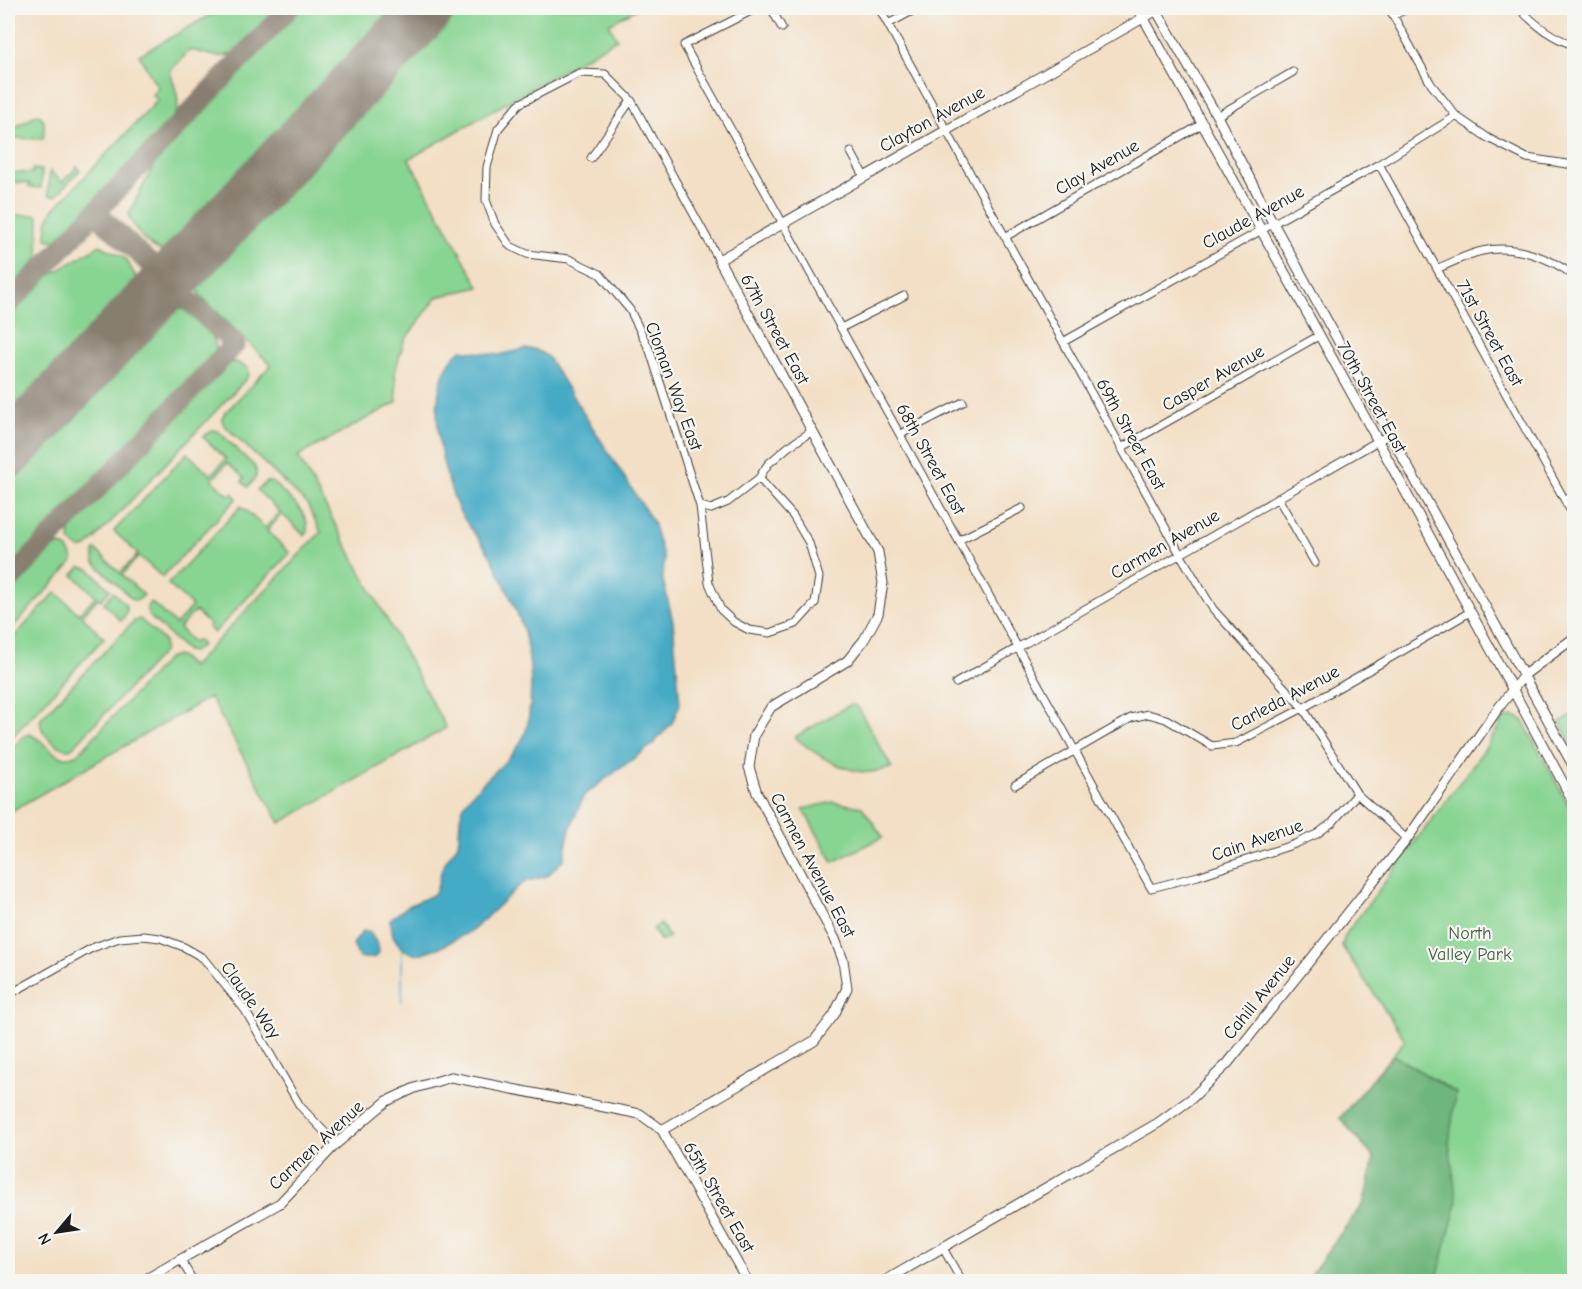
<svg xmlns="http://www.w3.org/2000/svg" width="1582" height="1289" viewBox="0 0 1582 1289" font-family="'Comic Neue',sans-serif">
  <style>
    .green { fill: #88d492; stroke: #527857; stroke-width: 1.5 }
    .forest { fill: #6eb67c; stroke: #45694c; stroke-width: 1.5 }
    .water { fill: #45aac5; stroke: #306370; stroke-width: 1.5 }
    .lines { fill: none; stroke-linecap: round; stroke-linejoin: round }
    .stream { stroke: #45aac5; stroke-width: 2 }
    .taxiway { stroke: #887e70; stroke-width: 21 }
    .runway { stroke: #887e70; stroke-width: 54 }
    .street-casing { stroke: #3c3935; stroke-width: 9 }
    .secondary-casing { stroke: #3c3935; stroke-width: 11 }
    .street { stroke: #fff; stroke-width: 7 }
    .secondary { stroke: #fff; stroke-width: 9 }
    .labels { text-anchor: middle; stroke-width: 4.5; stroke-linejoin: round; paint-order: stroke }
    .street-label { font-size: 18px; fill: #1c1c1c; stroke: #f6f6f2 }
    .park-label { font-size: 18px; fill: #425c45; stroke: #f6f6f2 }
  </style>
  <rect width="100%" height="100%" fill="#f6f6f2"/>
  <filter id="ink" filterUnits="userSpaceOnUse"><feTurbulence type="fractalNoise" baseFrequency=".0167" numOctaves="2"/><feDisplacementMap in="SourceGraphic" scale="12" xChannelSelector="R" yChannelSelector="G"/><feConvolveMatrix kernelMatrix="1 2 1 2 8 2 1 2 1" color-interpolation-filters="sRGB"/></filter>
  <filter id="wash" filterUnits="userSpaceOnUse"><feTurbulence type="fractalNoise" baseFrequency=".008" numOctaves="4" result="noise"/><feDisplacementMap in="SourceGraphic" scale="24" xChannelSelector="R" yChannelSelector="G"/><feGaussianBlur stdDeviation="1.35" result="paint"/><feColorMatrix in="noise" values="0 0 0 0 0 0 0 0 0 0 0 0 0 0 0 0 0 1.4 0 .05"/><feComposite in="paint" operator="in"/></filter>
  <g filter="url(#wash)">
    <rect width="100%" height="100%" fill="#f3dfc5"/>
    <path class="green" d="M223 8H277L235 52C220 61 206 53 190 50L170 71C174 86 182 101 175 115L55 241 46 239 47 223 52 211 158 100 152 95 158 88 139 55Z
      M302 8H401L171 251C152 255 135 230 128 215L155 163Z
      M453 8H638L609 24 617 39 409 159 479 287 437 297 404 341 395 372 397 402 298 456 446 728 280 823 210 697 8 813V753L24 736 29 734C49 741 54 766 78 754L168 658C179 652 184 661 192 667L321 532 307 504 224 425 222 420 224 414 271 365 200 295C195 286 198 281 202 272Z
      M37 114C47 119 44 129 43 139L8 138V141V132Z
      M77 167 80 170 56 196H50L48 194 50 171 62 182Z
      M33 169 42 170 41 188 29 187V183L8 182V172L32 173Z
      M8 215H37L39 218 38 258 8 291Z
      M100 245 125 258 139 282V285L8 424V319L49 276Z
      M178 307C192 312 215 332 216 348L213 356 8 573V478L162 315Z
      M236 362 248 368 249 374 246 379 88 546C80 551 76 547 70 541V530L222 368 228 363Z
      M212 430 218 431 255 467C259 476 254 480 248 487L242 482 244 478 227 463 212 480 229 495 232 493 237 498 162 577 139 556 122 575 144 595 138 600H133L94 562V551L96 550 120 573 138 554 114 531 187 453 211 475 226 459 203 437Z
      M267 482H272C285 495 316 516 305 536L282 514 267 531 290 553 214 633 208 627 210 625 195 611 179 628 194 643 197 640 202 645 193 652 187 651 148 615 147 607 151 602 176 625 192 606 168 584 241 506 265 528 280 512 257 490Z
      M60 545C69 548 72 553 73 562L8 632V596L54 547Z
      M80 567 89 569 110 590 101 600 98 598 82 616 104 638 8 741V643L56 592 79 614 96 596 73 575Z
      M113 592C124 603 133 607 121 621L104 603Z
      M140 619 164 641V651L75 745 70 749C57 749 37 732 41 718L134 621Z
      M851 704 858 707 892 768C883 770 872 773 863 772 836 768 814 754 795 737Z
      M1574 714V748L1560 722Z
      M1513 716 1522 719 1574 815V1281L1308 1282 1307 1280 1364 1202 1374 1158 1340 1118 1405 1040 1342 946 1345 935 1487 746 1503 719Z
      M833 802 862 807 883 837 833 862 803 809Z
      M661 924 669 937 661 941 653 929Z"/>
    <path class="forest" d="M1393 1055 1456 1093 1449 1143 1457 1203 1436 1281H1308L1307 1280 1364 1202 1374 1158 1340 1118Z"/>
    <path class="water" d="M525 349H534L547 356 653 522 664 559 663 580 673 621 680 704 672 723 652 745 584 795 569 832 564 859 547 876 525 882 518 887 473 930 443 946 416 955 402 949 393 936 390 920 408 906 433 895C440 887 439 875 443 866 447 858 455 851 458 843 461 827 457 820 465 803 468 796 475 791 480 786 498 768 524 749 528 722 533 692 531 661 524 632 518 612 501 576 491 557 482 540 466 526 458 508 441 468 420 383 461 350L499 355Z
      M363 931H369L378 945 379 953 373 958H359L353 944Z"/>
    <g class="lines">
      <path class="stream" d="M402 1001V949"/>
      <path class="taxiway" d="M8 305 289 8
        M8 582 235 344 95 212"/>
      <path class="runway" d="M8 451 428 8"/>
    </g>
  </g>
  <g filter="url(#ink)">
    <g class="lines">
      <defs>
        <path id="street" d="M757 8 684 45 1151 888 1198 876 1295 844 1317 834 1333 822 1357 794
          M771 8 782 28
          M879 8 1180 554 1213 609 1303 708 1357 794 1407 839
          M1389 8 1431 84 1456 116 1488 138 1527 158 1574 165
          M1519 8C1534 24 1552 38 1574 45
          M1394 15 1409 8
          M888 24 918 8
          M1217 116 1293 72
          M851 152 864 176
          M591 158 631 100
          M1379 164 1574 517
          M1005 237 1204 123
          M719 260 631 100 605 74 579 73 519 104 498 129 487 167 486 200 495 224 510 246 527 254 569 259 600 274 630 310 650 351 700 506 709 583 721 610 734 622 749 630 770 633 796 624 815 603 819 577 809 543 793 516 759 478
          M1438 268C1452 263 1467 254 1482 251 1513 244 1550 257 1574 276
          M841 328 904 296
          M1063 342 1379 164 1456 116
          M901 434 963 402
          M1121 448 1320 335
          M1278 498 1315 563
          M700 506 711 509 728 502 759 478 768 464 788 447 812 431
          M959 540 1022 508
          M956 683 1390 434
          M1015 785 1131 718 1148 714 1166 719 1212 746 1236 743 1303 708 1470 612
          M8 995 92 948 119 938 144 936 160 938 184 947 203 958 245 1010 300 1106 336 1144
          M943 1248 962 1282
          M180 1259 194 1282"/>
        <path id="secondary" d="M1138 8 1378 441 1574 803
          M1155 8 1217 116 1273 223 1574 767
          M662 1130 814 1041 834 1015 847 988 843 960 835 939 757 793 749 767 754 735 771 707 847 661 864 640 878 614 883 583 878 552 719 260 1157 10
          M141 1282 280 1203 336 1144 387 1101 415 1088 451 1077 640 1114 662 1130 748 1282
          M883 1282 1158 1123 1191 1099 1228 1063 1407 839 1497 710 1524 675 1574 638"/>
      </defs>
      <use href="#street" class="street-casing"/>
      <use href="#secondary" class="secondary-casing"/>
      <use href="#street" class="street"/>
      <use href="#secondary" class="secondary"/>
    </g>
  </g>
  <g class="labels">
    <g class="street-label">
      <text transform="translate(932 119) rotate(-29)" y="6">Clayton Avenue</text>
      <text transform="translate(1097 167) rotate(-30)" y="6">Clay Avenue</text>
      <text transform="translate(1253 217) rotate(-29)" y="6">Claude Avenue</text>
      <text transform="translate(775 329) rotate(61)" y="6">67th Street East</text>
      <text transform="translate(1490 333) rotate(61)" y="6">71st Street East</text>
      <text transform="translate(1213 378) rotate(-30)" y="6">Casper Avenue</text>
      <text transform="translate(674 386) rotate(70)" y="6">Cloman Way East</text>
      <text transform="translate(1372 397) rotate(61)" y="6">70th Street East</text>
      <text transform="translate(1131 434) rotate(61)" y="6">69th Street East</text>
      <text transform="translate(931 459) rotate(61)" y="6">68th Street East</text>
      <text transform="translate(1165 544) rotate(-30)" y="6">Carmen Avenue</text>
      <text transform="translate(1285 698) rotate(-28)" y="6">Carleda Avenue</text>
      <text transform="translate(1257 840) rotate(-19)" y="6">Cain Avenue</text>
      <text transform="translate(813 865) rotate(62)" y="6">Carmen Avenue East</text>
      <text transform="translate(1259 997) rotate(-51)" y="6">Cahill Avenue</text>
      <text transform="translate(251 1000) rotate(55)" y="6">Claude Way</text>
      <text transform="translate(316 1145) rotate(-43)" y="6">Carmen Avenue</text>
      <text transform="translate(719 1197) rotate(60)" y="6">65th Street East</text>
    </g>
    <g class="park-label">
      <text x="1470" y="939">North<tspan x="1470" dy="21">Valley Park</tspan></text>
    </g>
  </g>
  <rect width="1582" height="1289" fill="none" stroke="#f6f6f2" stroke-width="30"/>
  <g transform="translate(57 1232) rotate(241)" stroke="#f6f6f2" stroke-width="4.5" paint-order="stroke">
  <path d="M0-4.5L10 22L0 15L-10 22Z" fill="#1c1c1c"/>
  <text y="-9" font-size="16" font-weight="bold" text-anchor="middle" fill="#1c1c1c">N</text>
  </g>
</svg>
